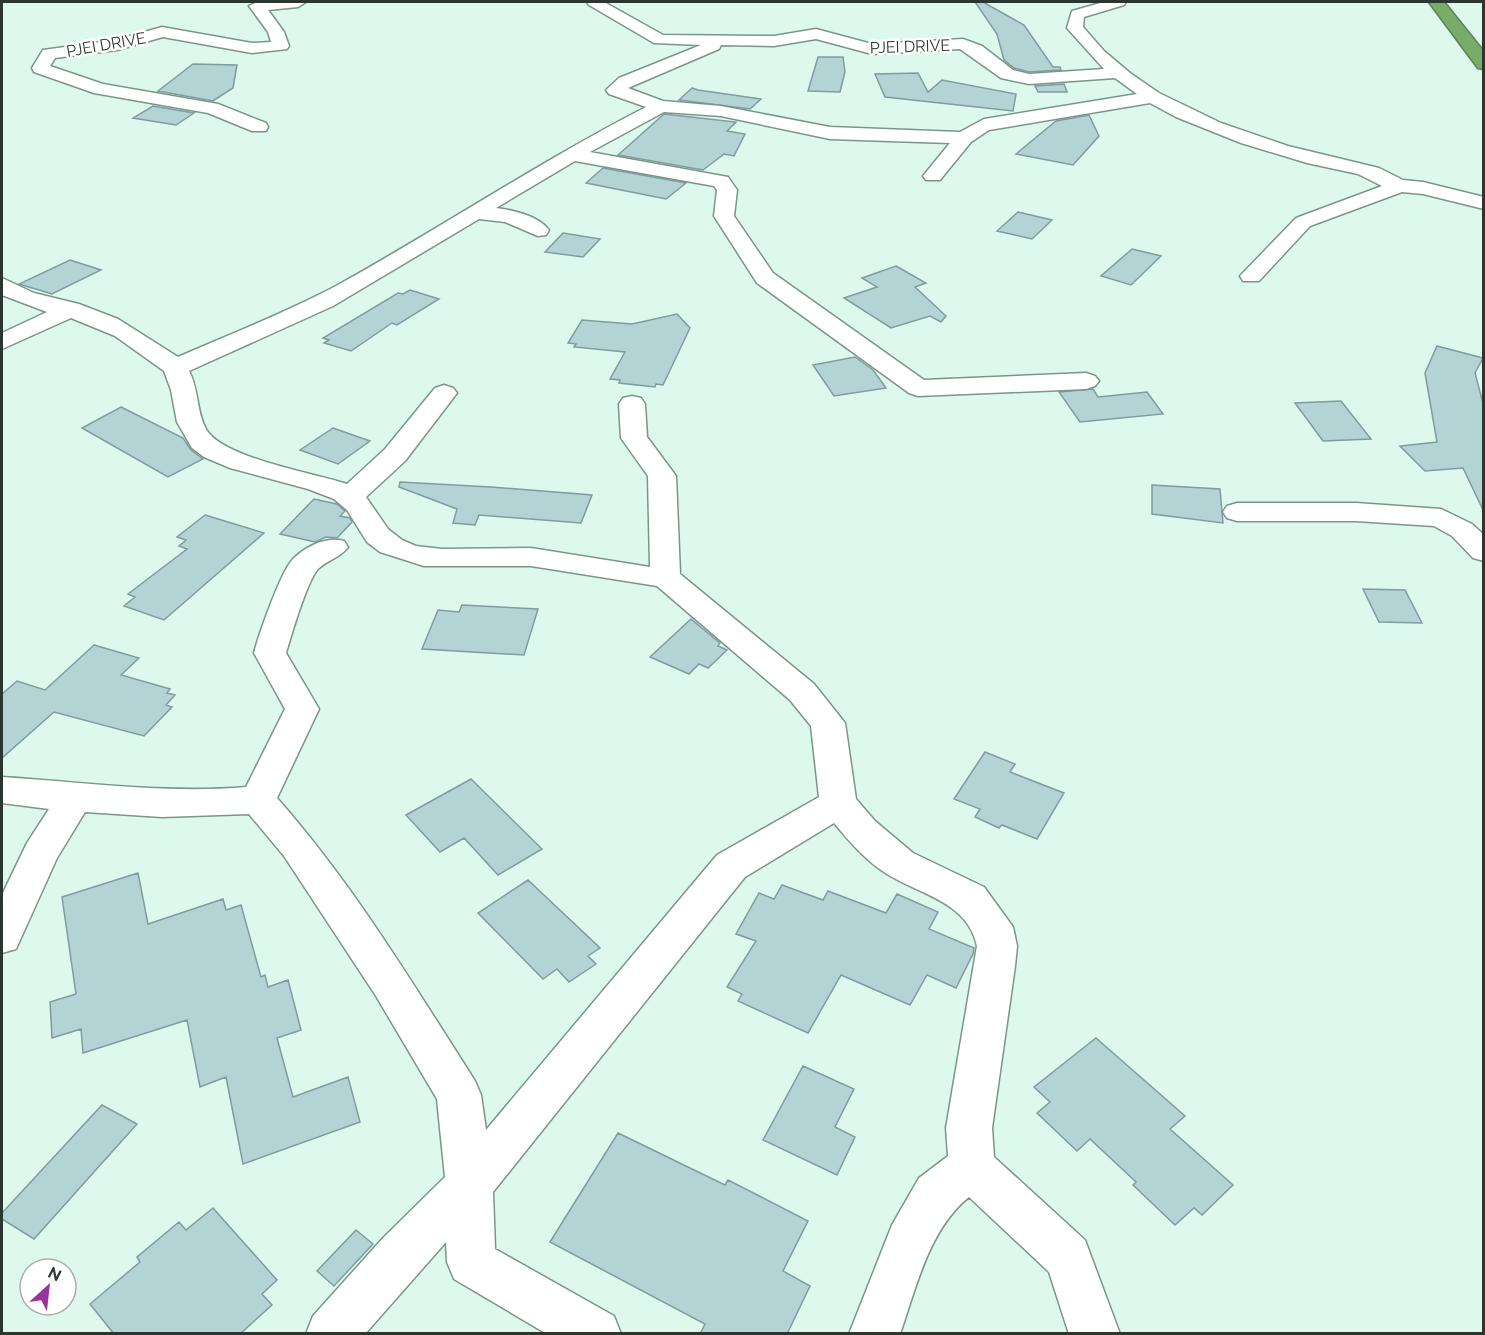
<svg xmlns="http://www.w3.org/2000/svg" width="1485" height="1335" viewBox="0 0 1485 1335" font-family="Raleway,sans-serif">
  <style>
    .building { fill: #b4d3d5; stroke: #7f9c9e; stroke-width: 1.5 }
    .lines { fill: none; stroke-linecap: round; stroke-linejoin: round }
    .minor-casing { stroke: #7b958b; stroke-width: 3 }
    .highway-casing { stroke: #5e8355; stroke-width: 3 }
    .minor { fill: #fff; fill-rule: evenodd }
    .highway { fill: #79ac68; fill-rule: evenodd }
    .labels { text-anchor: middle; stroke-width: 5; stroke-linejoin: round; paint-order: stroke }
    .far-street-label { font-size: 16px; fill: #2b3631; stroke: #fff }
  </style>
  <rect width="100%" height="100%" fill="#ddf9ee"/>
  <path class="building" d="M975 2H983L1024 25 1053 67H1060L1061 70 1029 72 1014 68 1004 60 997 34Z
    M818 57H843L845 72 840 92 808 91Z
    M193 64 237 65 233 88 213 101 158 91Z
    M918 73 928 92 942 80 1016 94 1013 111 885 97 875 74Z
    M1064 84 1067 92H1038L1035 86Z
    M692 88 698 90 761 99 750 109 679 100Z
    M153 106 194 113 176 125 133 118Z
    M664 114 736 122 727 131 745 134 734 156 724 154 703 170 618 155Z
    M1089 115 1099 136 1073 165 1016 154 1056 121Z
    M603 168 686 183 666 199 586 183Z
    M1018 212 1052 220 1032 239 997 231Z
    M563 233 600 239 583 257 545 252Z
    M1132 249 1161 256 1131 285 1101 276Z
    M70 260 101 270 52 294 19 284Z
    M896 266 926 283 915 287 946 316 941 322 930 316 891 328 844 298 877 287 862 278Z
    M410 290 439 299 397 325 392 323 351 351 324 343 329 340 323 338 398 293 403 294Z
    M677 314 690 328 663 385 656 384 655 387 619 383 620 380 610 379 625 352 574 347 576 344 568 343 582 320 632 324Z
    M1437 346 1483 358 1475 373 1484 407V512L1463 468 1425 471 1400 446 1437 442 1425 373Z
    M855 357 873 370 886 388 834 396 813 365Z
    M1093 389 1098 397 1147 392 1163 414 1080 422 1059 392Z
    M1341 401 1371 439 1323 441 1295 403Z
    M121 407 183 438 191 450 203 459 168 477 82 428Z
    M333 428 370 441 338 464 300 450Z
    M400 482 491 487 592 495 581 523 479 515 475 525 453 523 457 509 399 487Z
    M1152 485 1220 489 1223 523 1152 514Z
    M314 499 337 504 345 511 340 516 350 518 352 522 337 538 326 537 315 542 280 534Z
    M205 515 264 533 164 620 124 606 135 597 128 594 187 549 179 546 186 540 177 537Z
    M1363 589 1405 590 1422 623 1379 622Z
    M462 605 538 609 524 655 422 649 438 610 459 612Z
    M691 619 720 643 718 646 727 650 708 668 699 664 689 674 650 657Z
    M94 645 139 658 121 675 170 689 167 693 175 695 166 705 172 707 144 736 54 712 2 758V694L17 681 45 690Z
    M985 752 1015 764 1010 772 1064 793 1037 839 1002 825 999 828 975 817 980 809 954 799Z
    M471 779 542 849 498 875 464 838 440 852 406 815Z
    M138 873 148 924 223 899 226 910 241 905 261 977 265 975 268 987 288 980 301 1030 277 1038 293 1097 348 1077 360 1122 243 1164 226 1077 200 1087 187 1020 83 1053 81 1029 52 1038 50 1002 76 994 62 897Z
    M528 880 600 948 588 956 596 964 569 982 557 969 543 979 478 913Z
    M782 885 823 900 828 891 886 913 897 894 938 912 929 929 974 948 973 954 956 988 927 975 910 1005 841 975 808 1033 738 1001 742 994 727 987 756 941 736 934 759 893 774 899Z
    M1096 1038 1185 1116 1170 1129 1233 1185 1202 1215 1194 1208 1175 1225 1133 1185 1136 1182 1090 1139 1077 1151 1037 1113 1050 1102 1034 1087Z
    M803 1066 854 1089 835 1127 855 1137 837 1175 763 1140Z
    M102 1105 137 1124 34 1239 2 1219V1213Z
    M618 1133 725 1185 728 1180 808 1221 783 1271 810 1286 787 1334H700L705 1324 550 1242Z
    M213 1208 277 1280 262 1294 272 1305 240 1334H114L90 1304 140 1262 137 1257 179 1222 186 1230Z
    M356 1230 373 1244 334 1286 317 1271Z"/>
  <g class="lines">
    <defs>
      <path id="minor" d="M257 2H306L298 7 268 10 284 32 289 46 287 49 252 53 163 37 117 50 55 58 50 66 103 84 218 104 266 123 268 127 266 131H252L208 113 94 93 34 72 32 68 43 50 116 40 162 27 252 43 271 42 268 32 249 6Z
        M587 2H604L663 35 774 36 816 29 872 44 963 39 982 46 1013 70 1029 74 1104 69 1067 28 1072 11 1104 2H1126L1124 5 1084 17 1083 27 1104 51 1130 73 1159 93 1221 123 1288 146 1379 168 1403 180 1423 182 1484 197V209L1423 194 1402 192 1310 226 1259 281H1243L1240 276 1296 218 1382 186 1358 174 1307 163 1241 143 1176 117 1150 103 989 130 971 142 940 180H926L923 176 950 143 830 139 721 116 664 112 590 152 728 177 737 190 734 216 773 273 924 380 1086 373 1095 376 1099 381 1095 386 1086 389 918 396 909 393 757 283 714 216 717 190 714 186 575 161 496 208C513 210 539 216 549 230L546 235 538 236 505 222 479 219 333 306 189 371C199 389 196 411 206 429 222 458 314 473 347 484L385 449 435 388 444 385 453 388 457 393 405 461 366 497 388 529 402 540 416 546 442 549 531 548 650 567 648 476 621 438 619 404 623 398 632 396 641 398 645 404 647 437 676 476 680 574 814 684 845 723 856 799 875 821 913 853 984 887 1013 927 1017 946 1015 966 992 1128 994 1157 1085 1240 1120 1334H1069L1049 1272 969 1197C929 1229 916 1288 900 1334H849L892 1225 919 1178 948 1156 946 1128 977 946C968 902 921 895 887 874 867 862 849 841 834 823L745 877 493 1192 495 1249 614 1316 621 1334H547L454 1279 447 1262 446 1242 365 1334H306L313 1316 383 1238 445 1177 437 1099 376 996 284 856 249 814 162 817 85 812 57 858 16 949 2 953V895L27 843 49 809 2 803V777C84 782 163 794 246 787L285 709 254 653C259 634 281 571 293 559 306 546 327 536 344 541L348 547C340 558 327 560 318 569 307 581 291 636 286 653L319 709 277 798C353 884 413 984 475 1081L481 1095 486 1130 717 855 819 797 811 726 790 700 657 586 531 566H424L380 552 367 542 347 510 334 499 308 489 230 468 204 457 192 448 177 422 171 390 164 371 115 336 71 318 2 349V333L47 312 2 295V278L34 293 79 304 118 319 178 357C231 334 285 313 336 286 441 228 539 162 646 107L609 94 606 90 619 78 701 45 654 43 589 5ZM816 39 872 54 960 49 1001 78 1029 84 1115 78 1137 94 984 119 960 132 830 127 721 106 663 101 628 88 719 49 721 45 774 46Z
        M1237 503H1356L1441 509 1472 524 1484 535V561L1473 558 1452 536 1434 526 1356 521H1237L1227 518 1223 512 1227 506Z"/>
      <path id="highway" d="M1429 2H1444L1484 52V69L1478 68Z"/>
    </defs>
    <use href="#minor" class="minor-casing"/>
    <use href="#highway" class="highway-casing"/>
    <use href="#minor" class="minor"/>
    <use href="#highway" class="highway"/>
  </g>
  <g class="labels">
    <g class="far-street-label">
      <text transform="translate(106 44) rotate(-10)" y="6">PJEI DRIVE</text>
      <text transform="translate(910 46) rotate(-2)" y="6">PJEI DRIVE</text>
    </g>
  </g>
  <rect width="1485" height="1335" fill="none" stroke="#2b3631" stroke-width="6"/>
  <g transform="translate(48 1287) rotate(27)"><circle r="28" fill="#ffffff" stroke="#aaafad" stroke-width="1.5"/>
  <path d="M0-4.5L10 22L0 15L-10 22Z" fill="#97349a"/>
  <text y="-9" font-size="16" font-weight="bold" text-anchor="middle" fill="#2b3631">N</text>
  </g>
</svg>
